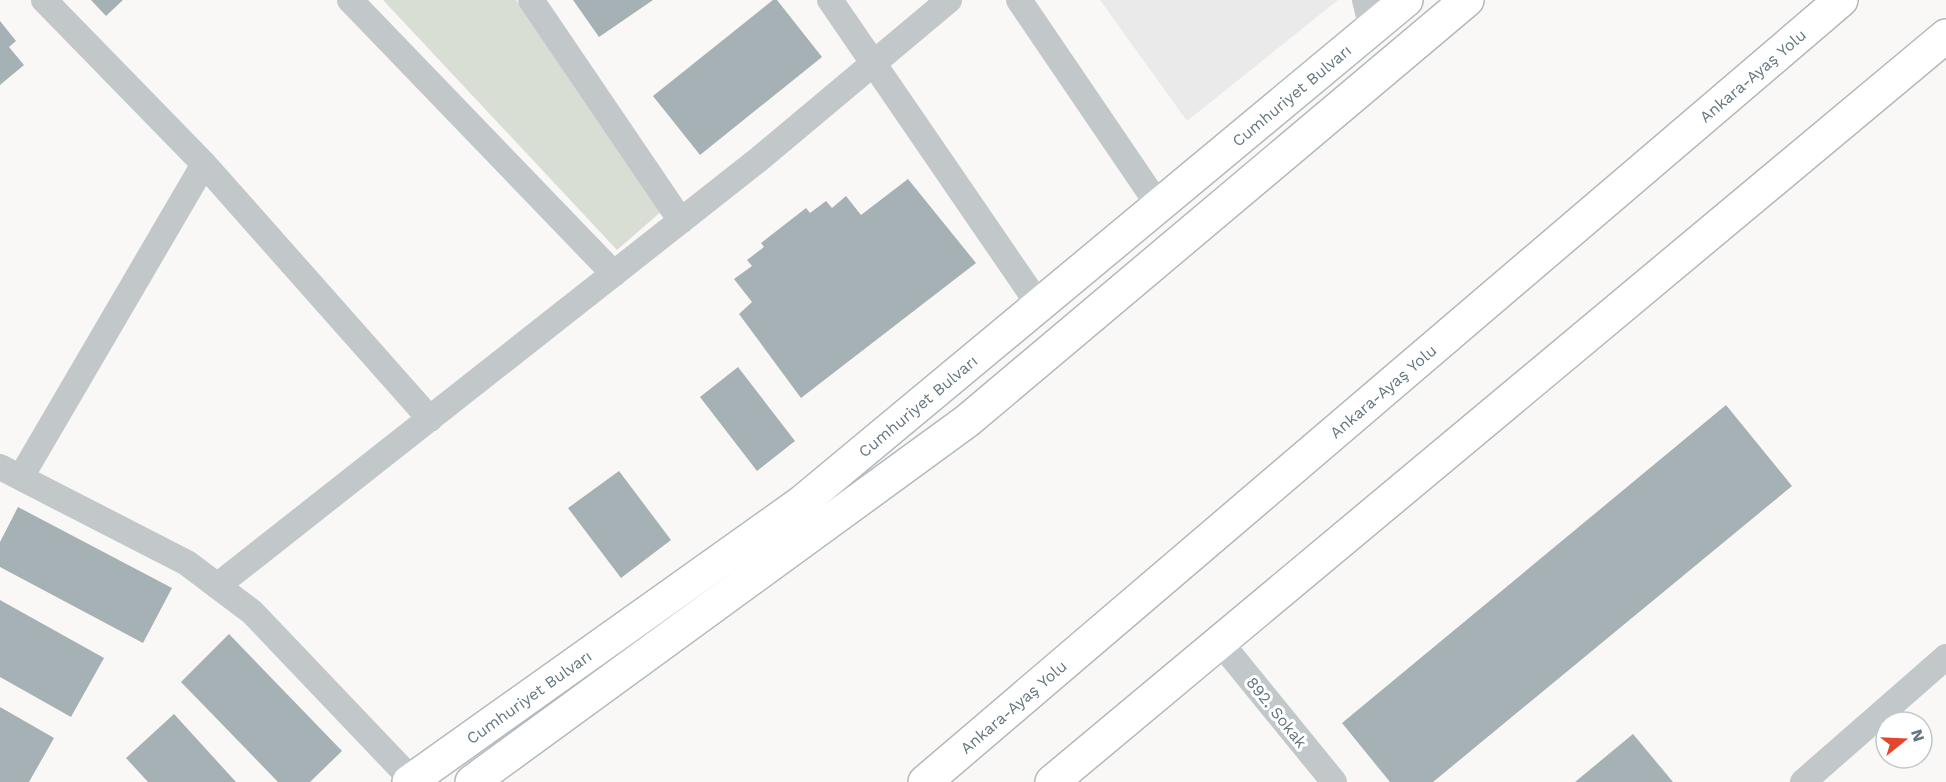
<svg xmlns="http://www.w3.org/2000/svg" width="1946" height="782" viewBox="0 0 1946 782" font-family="'Work Sans',sans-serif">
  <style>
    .built { fill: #e9eae9 }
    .green { fill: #d9ded5 }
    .building { fill: #a6b1b5 }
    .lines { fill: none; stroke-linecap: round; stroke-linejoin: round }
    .secondary-casing { stroke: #b2b9bd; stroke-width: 36 }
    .highway-casing { stroke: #b3b8bb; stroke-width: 36 }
    .street { stroke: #c2c7ca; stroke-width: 26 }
    .secondary { stroke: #fff; stroke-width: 33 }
    .highway { stroke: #fff; stroke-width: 33 }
    .labels { text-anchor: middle; stroke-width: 6; stroke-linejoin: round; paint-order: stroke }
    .street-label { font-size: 16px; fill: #647781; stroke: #fff }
  </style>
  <rect width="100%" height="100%" fill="#f9f8f6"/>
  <path class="built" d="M1100 0H1338L1187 121Z"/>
  <path class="green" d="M383 0H516L663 210 617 250Z"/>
  <path class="building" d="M91 0H123L106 16Z
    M573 0H653L599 37Z
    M773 0H777L822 57 700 155 653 96Z
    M0 21 16 41 9 47 24 65 0 85Z
    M908 179 976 263 801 398 739 314 752 302 734 279 752 266 747 260 764 247 761 243 806 208 810 213 826 201 832 208 846 196 861 215Z
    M738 367 795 441 757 471 700 397Z
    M1726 405 1792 486 1433 782H1390L1342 723Z
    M619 471 671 540 621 578 568 508Z
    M18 507 172 588 143 643 0 567V542Z
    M0 600 104 658 71 717 0 677Z
    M229 634 342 751 310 782H278L181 682Z
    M0 707 54 738 29 782H0Z
    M174 714 236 782H148L126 758Z
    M1633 734 1673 782H1575Z"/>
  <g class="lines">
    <defs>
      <g id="secondary">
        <path id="s1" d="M409 782 801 503 1406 0"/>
        <path d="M472 782 967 421 1467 0"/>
      </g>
      <g id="highway">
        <path id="s2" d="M925 782 1841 0"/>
        <path d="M1052 782 1946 36"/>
      </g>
    </defs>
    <use href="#secondary" class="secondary-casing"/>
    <use href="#highway" class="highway-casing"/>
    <path class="street" d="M44 0 204 164 430 419
      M350 0 614 274
      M531 0 681 221
      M830 0 1039 305
      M1019 0 1159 206
      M1365 0 1372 28
      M0 467 187 563 252 612 414 782
      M21 477 204 164
      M217 586 758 160 949 0
      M1220 642 1334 782
      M1803 782 1946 657"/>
    <use href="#secondary" class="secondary"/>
    <use href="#highway" class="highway"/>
  </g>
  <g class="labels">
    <g class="street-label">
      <text dy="6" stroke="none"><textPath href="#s2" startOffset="1088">Ankara-Ayaş Yolu</textPath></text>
      <text dy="6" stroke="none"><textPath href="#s1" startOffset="1119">Cumhuriyet Bulvarı</textPath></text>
      <text dy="6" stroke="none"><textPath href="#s2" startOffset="602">Ankara-Ayaş Yolu</textPath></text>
      <text dy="6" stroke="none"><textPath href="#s1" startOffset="633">Cumhuriyet Bulvarı</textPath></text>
      <text dy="6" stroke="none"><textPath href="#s1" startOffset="147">Cumhuriyet Bulvarı</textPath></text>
      <text dy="6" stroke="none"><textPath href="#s2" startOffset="116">Ankara-Ayaş Yolu</textPath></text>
      <text transform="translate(1277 712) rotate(51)" y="6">892. Sokak</text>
    </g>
  </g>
  <g transform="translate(1904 740) rotate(72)"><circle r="28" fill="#ffffff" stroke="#c1c9cd" stroke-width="1.5"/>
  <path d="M0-4.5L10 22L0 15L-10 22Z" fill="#e3462c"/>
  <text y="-9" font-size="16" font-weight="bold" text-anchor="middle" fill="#647781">N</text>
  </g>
</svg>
